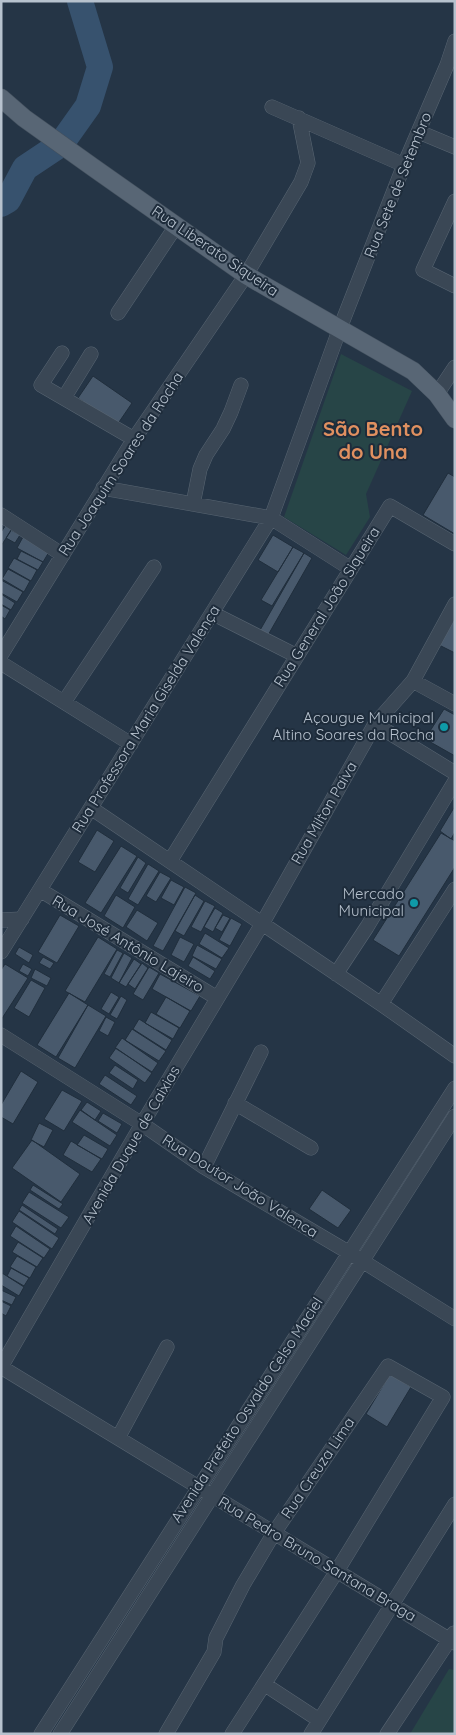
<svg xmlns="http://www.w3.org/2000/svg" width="456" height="1735" viewBox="0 0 456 1735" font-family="Quicksand,sans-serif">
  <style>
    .green { fill: #274547 }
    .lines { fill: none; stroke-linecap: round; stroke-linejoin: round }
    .river { stroke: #37526e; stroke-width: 26 }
    .building { fill: #48596c; stroke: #202e3c }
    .minor-casing { stroke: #586572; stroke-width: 15 }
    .major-casing { stroke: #43505e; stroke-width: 19 }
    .minor { stroke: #3a4755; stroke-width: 14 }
    .major { stroke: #586675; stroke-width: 18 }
    .culture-dot { fill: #0f9aa8; stroke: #1e2c3b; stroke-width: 2 }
    .labels { text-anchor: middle; stroke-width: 4; stroke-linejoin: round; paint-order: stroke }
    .street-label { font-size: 15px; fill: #b7c2ce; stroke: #1e2c3b }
    .poi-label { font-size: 15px; fill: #b7c2ce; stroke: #1e2c3b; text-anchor: end }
    .district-label { font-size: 20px; font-weight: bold; fill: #e09060; stroke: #1e2c3b }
  </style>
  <rect width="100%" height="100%" fill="#253546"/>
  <path class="green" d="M341 354 412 391 366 494 370 517 346 555 284 517Z
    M449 1669 455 1670V1734H410Z"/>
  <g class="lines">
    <path class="river" d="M1 204 8 200 25 168 61 144 88 106 100 67 80 1"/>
  </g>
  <path class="building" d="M93 376 132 403 117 425 78 398Z
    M448 473 455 477V534L423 515Z
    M6 525 12 529 1 546V532Z
    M11 530 20 535 15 543 6 538Z
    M273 535 293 547 278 572 258 560Z
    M23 537 49 552 43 562 17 548Z
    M293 547 304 553 272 606 261 600Z
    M21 551 43 562 38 570 17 559Z
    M304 553 312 558 267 637 259 632Z
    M14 558 37 570 31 581 8 568Z
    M8 569 30 581 24 592 2 579Z
    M1 580 23 592 17 602 1 593Z
    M1 594 15 603 11 610 1 604Z
    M1 605 10 610 5 619 1 616Z
    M455 606V653L435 643Z
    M444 709 455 715V756L425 739Z
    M455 806V832L451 839 440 831Z
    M97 830 114 841 95 872 78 862Z
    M441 833 455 841V867L399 956 373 940Z
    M121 846 137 856 101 913 85 903Z
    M138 857 146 863 128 893 120 888Z
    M148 864 159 871 138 905 128 899Z
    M160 872 171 878 156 902 146 896Z
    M171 880 184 887 174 905 161 898Z
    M185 887 196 893 163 951 153 946Z
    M116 895 135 907 123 928 104 916Z
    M195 895 204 901 184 936 175 931Z
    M205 901 215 906 201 932 191 927Z
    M215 908 223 913 213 932 204 927Z
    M137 910 158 923 147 941 126 927Z
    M60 915 79 926 57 963 38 952Z
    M223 915 230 918 222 932 215 928Z
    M231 918 242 924 230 946 219 940Z
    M205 933 229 948 222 958 199 944Z
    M98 937 117 949 85 1002 65 991Z
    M180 937 194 944 184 962 171 955Z
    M197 945 222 959 216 969 192 956Z
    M19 947 33 955 29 963 15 954Z
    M117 950 123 953 110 977 104 974Z
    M124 953 132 958 119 983 111 978Z
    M43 957 54 963 50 969 39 963Z
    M193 957 215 971 210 979 188 966Z
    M134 959 141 964 126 987 119 983Z
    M142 963 148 968 135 989 128 984Z
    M5 964 28 978 1 1020V970Z
    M23 964 32 969 28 976 19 971Z
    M149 967 159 973 143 1000 133 994Z
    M35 969 51 978 47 986 31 978Z
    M160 974 200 996 191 1011 152 989Z
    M31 980 45 988 29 1017 14 1008Z
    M111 992 119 997 109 1014 101 1009Z
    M69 993 88 1005 56 1057 37 1045Z
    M121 996 127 1000 117 1019 110 1015Z
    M166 997 190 1011 180 1028 156 1014Z
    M88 1005 106 1016 75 1068 58 1058Z
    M151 1012 179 1028 173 1039 145 1023Z
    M106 1017 115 1022 108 1036 99 1031Z
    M139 1019 172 1040 166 1050 133 1029Z
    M132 1029 166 1051 159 1061 125 1040Z
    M122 1038 158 1063 152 1072 115 1048Z
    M116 1048 152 1073 145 1083 109 1058Z
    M115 1065 138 1080 133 1089 109 1073Z
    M21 1071 38 1082 13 1124 1 1117V1105Z
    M105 1075 137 1096 131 1105 99 1084Z
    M62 1090 82 1101 64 1131 44 1119Z
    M87 1102 101 1111 95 1120 81 1110Z
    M80 1110 117 1135 110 1146 72 1122Z
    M103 1113 122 1124 117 1133 98 1121Z
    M39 1123 53 1130 44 1147 31 1140Z
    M84 1135 108 1149 102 1159 77 1145Z
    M32 1140 80 1174 61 1202 12 1168Z
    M71 1141 101 1159 92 1172 63 1155Z
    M33 1185 63 1204 59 1209 30 1190Z
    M322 1190 351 1210 338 1228 309 1209Z
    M29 1192 69 1217 61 1228 22 1203Z
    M22 1205 58 1229 55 1234 19 1210Z
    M19 1211 59 1238 52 1249 12 1222Z
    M16 1226 50 1249 44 1258 10 1236Z
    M18 1242 43 1258 37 1267 12 1252Z
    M17 1256 36 1267 30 1278 10 1267Z
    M11 1268 29 1278 24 1286 7 1276Z
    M2 1273 24 1287 19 1296 1 1285Z
    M1 1290 16 1297 12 1305 1 1300Z
    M1 1301 11 1306 6 1316 1 1313Z
    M390 1374 411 1387 387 1427 366 1414Z"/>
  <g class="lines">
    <defs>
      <path id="minor" d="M272 107 404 165
        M419 132 455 147
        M455 201 423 270 455 286
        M118 313 176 226
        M62 353 41 385 134 439
        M437 394 455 367
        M64 398 91 354
        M103 488 271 518 351 569
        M193 504 200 469 206 455 223 429 231 412 241 385
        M1 515 63 555
        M455 604 413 681 375 724 262 924 142 1124 1 1367 455 1643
        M212 613 297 656
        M1 655 134 439 246 275 301 182 308 163 299 118
        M1 663 131 744
        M413 681 455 704
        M64 702 154 567
        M375 724 455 773
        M91 808 381 1004 455 1056
        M170 861 390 506 455 544
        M40 890 217 998
        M1 920 22 919
        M1 952 271 518 340 328 404 165 447 65 455 41
        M336 974 367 927 455 781
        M381 1004 455 889
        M1 1035 142 1124 204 1167 348 1252 455 1319
        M235 1103 311 1148
        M204 1167 261 1052
        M118 1438 167 1347
        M264 1684 319 1720
        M41 1734 455 1088
        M60 1734 455 1116
        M166 1734 214 1652 216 1638 243 1585 274 1533 388 1366 443 1397 337 1571 232 1734
        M311 1734 455 1504
        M387 1734 454 1633"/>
      <path id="major" d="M1 98 24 118 94 168 246 275 413 371 437 394 455 419"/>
    </defs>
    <use href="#minor" class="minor-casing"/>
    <use href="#major" class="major-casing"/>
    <use href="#minor" class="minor"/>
    <use href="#major" class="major"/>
  </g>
  <g class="culture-dot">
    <circle cx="444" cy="727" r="5"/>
    <circle cx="414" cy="903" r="5"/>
  </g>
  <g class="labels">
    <g class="street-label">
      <text transform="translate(398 185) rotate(-68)" y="5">Rua Sete de Setembro</text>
      <text transform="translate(215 251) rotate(34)" y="5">Rua Liberato Siqueira</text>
      <text transform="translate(121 464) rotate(-57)" y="5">Rua Joaquim Soares da Rocha</text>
      <text transform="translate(327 607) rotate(-58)" y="5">Rua General João Siqueira</text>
      <text transform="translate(146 719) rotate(-58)" y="5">Rua Professora Maria Giselda Valença</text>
      <text transform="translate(324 813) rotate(-60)" y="5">Rua Milton Paiva</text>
      <text transform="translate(128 944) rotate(31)" y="5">Rua José Antônio Lajeiro</text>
      <text transform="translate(131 1145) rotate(-60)" y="5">Avenida Duque de Caixias</text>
      <text transform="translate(240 1186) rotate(32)" y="5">Rua Doutor João Valenca</text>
      <text transform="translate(247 1410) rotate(-57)" y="5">Avenida Prefeito Osvaldo Celso Maciel</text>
      <text transform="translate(318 1468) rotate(-56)" y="5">Rua Creuza Lima</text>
      <text transform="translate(317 1559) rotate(31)" y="5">Rua Pedro Bruno Santana Braga</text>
    </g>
    <g class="poi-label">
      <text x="434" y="723">Açougue Municipal<tspan x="434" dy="17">Altino Soares da Rocha</tspan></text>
      <text x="404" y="899">Mercado<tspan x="404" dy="17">Municipal</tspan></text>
    </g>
    <g class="district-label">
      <text x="373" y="436">São Bento<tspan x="373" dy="23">do Una</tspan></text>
    </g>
  </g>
  <rect width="456" height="1735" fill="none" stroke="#b7c2ce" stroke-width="5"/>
</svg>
